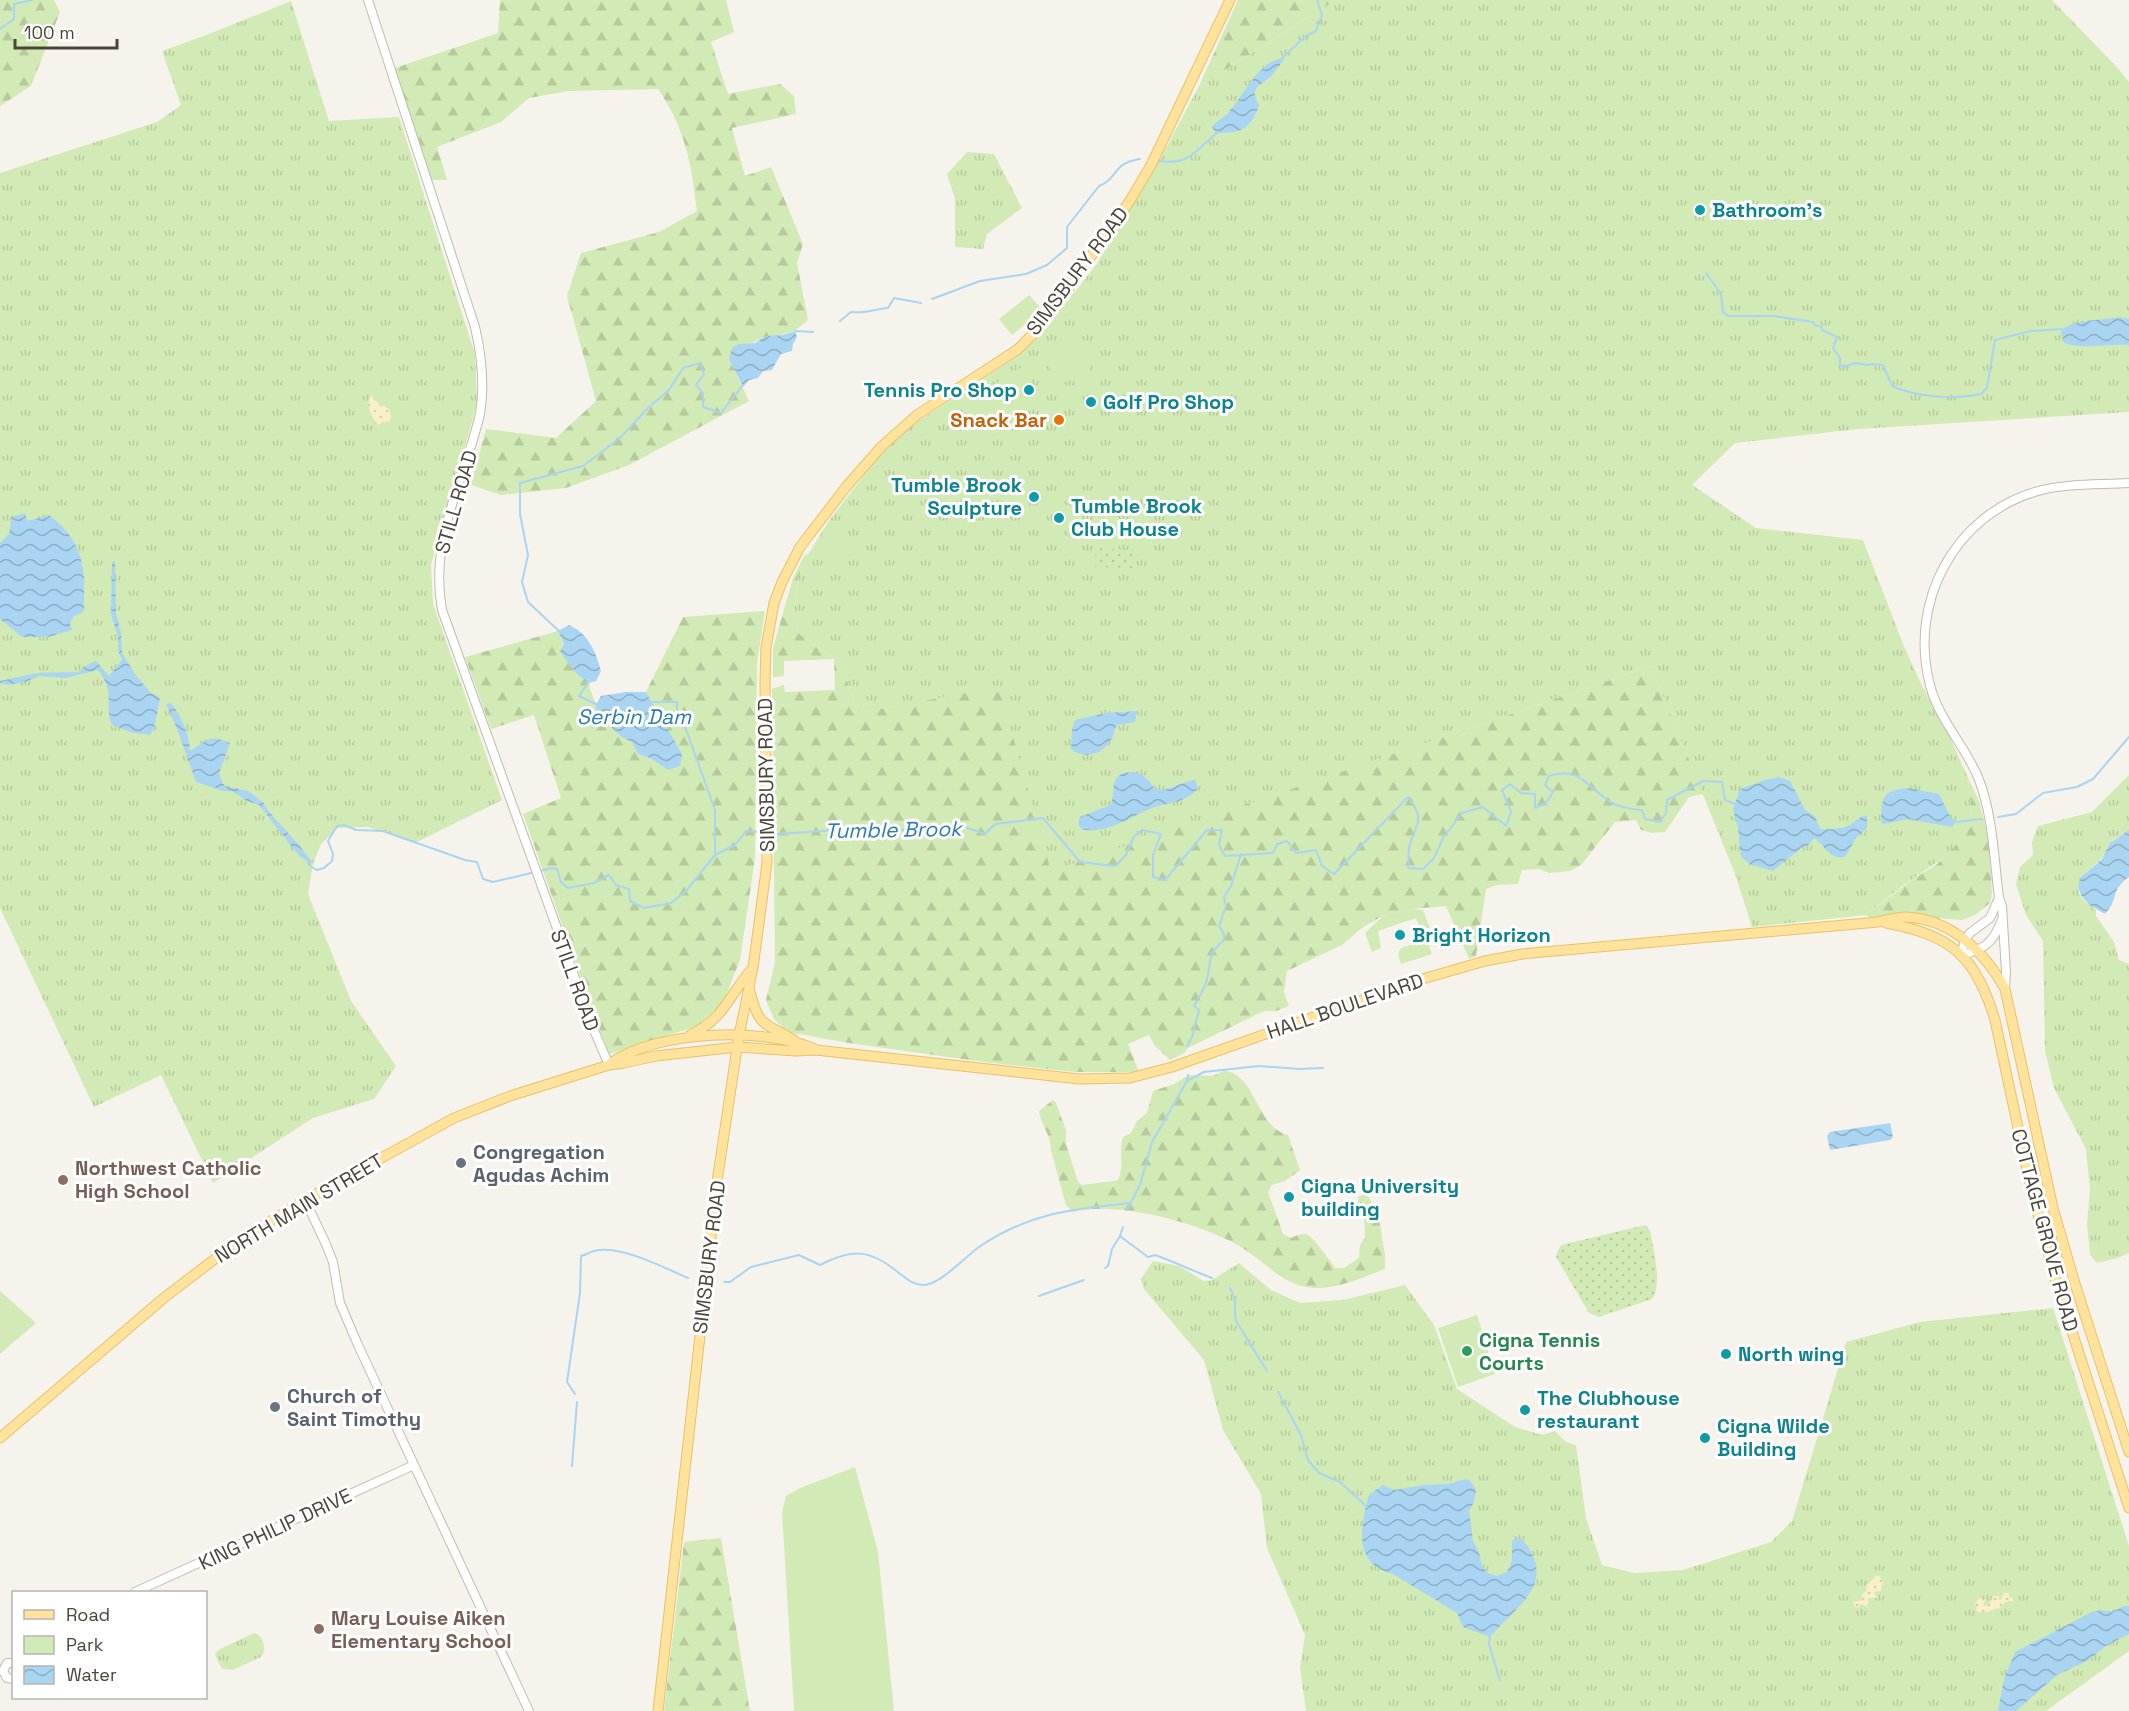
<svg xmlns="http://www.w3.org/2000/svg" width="2129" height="1711" viewBox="0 0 2129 1711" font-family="'Space Grotesk',sans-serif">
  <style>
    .grass { fill: url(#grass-tufts) }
    .forest { fill: url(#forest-firs) }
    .sand { fill: url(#sand-dots) }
    .park { fill: #d2eab5 }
    .garden { fill: url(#garden-dots) }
    .water { fill: url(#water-waves) }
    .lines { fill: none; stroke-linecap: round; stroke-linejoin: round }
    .stream { stroke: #a9d4f2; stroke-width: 2 }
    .minor-casing { stroke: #c2bbae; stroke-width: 10 }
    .major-casing { stroke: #e6c16a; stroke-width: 11 }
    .minor { stroke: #fff; stroke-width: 8 }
    .major { stroke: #ffe39c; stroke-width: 9 }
    .culture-dot { fill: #0f9aa8; stroke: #fff; stroke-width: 2 }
    .food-dot { fill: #e8710a; stroke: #fff; stroke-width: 2 }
    .worship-dot { fill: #6b7280; stroke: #fff; stroke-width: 2 }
    .education-dot { fill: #8d6e63; stroke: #fff; stroke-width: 2 }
    .leisure-dot { fill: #2e9e5b; stroke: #fff; stroke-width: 2 }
    .labels { text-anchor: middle; stroke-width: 6; stroke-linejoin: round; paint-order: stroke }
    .culture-label { font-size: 20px; font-weight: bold; fill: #0d838f; stroke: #fff; text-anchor: start }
    .street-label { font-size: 20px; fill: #4b4439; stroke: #fff }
    .food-label { font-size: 20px; font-weight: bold; fill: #c56008; stroke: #fff; text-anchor: end }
    .worship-label { font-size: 20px; font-weight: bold; fill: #5b616d; stroke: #fff; text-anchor: start }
    .education-label { font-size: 20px; font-weight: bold; fill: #785e54; stroke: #fff; text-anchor: start }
    .leisure-label { font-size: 20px; font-weight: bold; fill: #27864d; stroke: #fff; text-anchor: start }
    .water-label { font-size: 21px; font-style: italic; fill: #2e7ab2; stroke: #fff }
  </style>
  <defs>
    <pattern id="grass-tufts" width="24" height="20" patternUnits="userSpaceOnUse" patternTransform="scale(1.5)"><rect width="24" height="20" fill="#d2eab5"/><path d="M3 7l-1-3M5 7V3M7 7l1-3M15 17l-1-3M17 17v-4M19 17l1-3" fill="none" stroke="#b6ca9c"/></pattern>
    <pattern id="forest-firs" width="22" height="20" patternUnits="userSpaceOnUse" patternTransform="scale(1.5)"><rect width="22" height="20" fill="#d2eab5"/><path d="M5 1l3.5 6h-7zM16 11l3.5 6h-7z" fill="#b6ca9c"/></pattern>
    <pattern id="sand-dots" width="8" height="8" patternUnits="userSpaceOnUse" patternTransform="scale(1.5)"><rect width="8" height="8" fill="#f9efc9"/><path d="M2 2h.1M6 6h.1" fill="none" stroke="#d7cead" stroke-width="1.8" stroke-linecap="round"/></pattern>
    <pattern id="garden-dots" width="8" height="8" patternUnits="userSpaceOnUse" patternTransform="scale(1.5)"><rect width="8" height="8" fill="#d2eab5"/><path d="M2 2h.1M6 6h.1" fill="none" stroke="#b6ca9c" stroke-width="1.8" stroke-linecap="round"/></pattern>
    <pattern id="water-waves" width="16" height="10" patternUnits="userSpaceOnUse" patternTransform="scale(1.5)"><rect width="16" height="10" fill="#a9d4f2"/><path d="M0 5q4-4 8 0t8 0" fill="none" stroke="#8caec5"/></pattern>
  </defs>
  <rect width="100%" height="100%" fill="#f6f3ec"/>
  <path class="grass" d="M1336 0H2052L2116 66 2129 82V412L1858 429 1735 443 1692 485 1756 528 1863 540 1903 644 1922 686 1942 719 1968 778 1972 816 1959 842 1946 856 1901 887 1866 915 1752 927 1735 874 1651 666 1050 872 999 688 858 713 841 663 800 635 793 616 798 578 809 553 828 522 879 456 908 428 1008 362 1034 341 1049 325 1096 265 1159 161 1199 86Z
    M291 1 329 121 399 117 475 354 477 404 431 565 433 604 502 800 415 843 368 827 338 828 321 844 313 864 308 894 351 1001 396 1066 374 1099 313 1118 213 1183 161 1075 94 1107 0 908V173L157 122 181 105 162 51 209 34Z
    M967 152 994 154 1022 208 987 234 983 249 955 247V199L947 174Z
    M2129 775V830C2123 835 2114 838 2110 844 2106 849 2105 856 2100 860 2080 877 2065 890 2096 910V916L2114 942 2119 960 2129 964V1253L2118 1258 2097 1263 2090 1255 2087 1224 2090 1190 2086 1149 2054 1088 2045 1051 2043 941 2026 915 2016 884 2020 867 2033 855 2032 842 2038 826 2092 812Z
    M1153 1261 1179 1266 1204 1281 1212 1280 1239 1263 1271 1290 1300 1303 1343 1300 1405 1285 1434 1325 1457 1389 1515 1427 1542 1435 1555 1431 1566 1442 1576 1445 1586 1518 1602 1565 1634 1573 1683 1570 1771 1542 1792 1521 1846 1342 1920 1322 2053 1308 2129 1546V1651L2046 1711H1306L1300 1667 1305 1635 1267 1548 1261 1494 1223 1430 1204 1360 1144 1289 1141 1279Z
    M254 1633 259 1635C264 1643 267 1649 261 1657L233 1670 222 1669 215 1655 218 1650Z"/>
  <path class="forest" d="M0 0H54L60 12 31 86 0 106Z
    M500 0H726L734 32 711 42 728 94 780 84 794 96 796 114 732 128 745 176 771 167 803 244 797 263 808 320C800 327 794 332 784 334 777 336 770 335 765 337 750 343 741 348 729 359L749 401 629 465 566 488 501 495 471 485 486 429 556 438 596 401 567 296 581 253 659 232 697 211C691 163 686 130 658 89L569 91 529 98 501 122 437 147 447 180H431L395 68 498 33Z
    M1238 0H1336L1199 86Z
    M809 553 798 578 793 616 800 635 841 663 858 713 999 687 1051 871 1651 666 1703 794 1689 797 1665 832 1651 833 1641 830 1636 820 1615 822 1581 865 1570 871 1549 873 1539 869 1522 870 1518 884 1497 885 1486 889 1476 956 1469 959 1446 906 1412 909 1384 915 1362 928 1342 945 1287 971 1284 992 1289 1006 1276 1011H1264L1188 1048 1183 1054 1170 1060 1154 1045 1149 1035 1128 1044 1139 1072H1075L984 1062 849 1043 788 1032 774 1019 766 1000 775 962 772 689 784 685 785 692 835 690 834 659 784 661V676L773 677V648L793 578 804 556Z
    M765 611 757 663 755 858 740 960 723 1003 697 1026 610 1054 596 1021 523 814 561 798 534 715 491 729 465 657 558 631 576 673 588 683 596 705 595 714C612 721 612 735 632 742L638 754 650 758 668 770 659 715 646 692 683 617Z
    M1968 778 1979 801 1986 828 1990 857 1992 893 1990 903 1975 915 1962 920 1898 915 1871 918 1866 915 1912 880 1936 865 1959 842 1972 816Z
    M1224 1071C1255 1072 1256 1127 1288 1135L1300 1170 1285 1181 1272 1185 1268 1192 1283 1234 1291 1238C1295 1236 1301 1233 1306 1234 1312 1235 1331 1262 1335 1268H1344L1359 1258 1360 1245 1365 1238 1364 1217 1358 1205V1197L1366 1193 1378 1213 1385 1255V1269C1361 1278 1332 1292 1306 1287 1282 1283 1263 1261 1244 1249 1205 1224 1117 1200 1073 1212L1066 1205 1051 1150C1051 1135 1041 1125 1039 1111L1053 1100 1056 1103 1066 1130V1144L1078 1182 1082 1185 1114 1181 1118 1180C1125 1165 1118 1153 1123 1137L1131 1133 1137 1121 1147 1113 1153 1091 1174 1084 1189 1075 1212 1076Z
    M721 1538 750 1711H664L684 1542Z"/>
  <path class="sand" d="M371 395 380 405 384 406 390 410 391 418 389 422 386 423 383 421 379 425 376 424C371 413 365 406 371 395Z
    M1876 1576H1879L1884 1583 1881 1586V1591L1874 1592 1877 1598H1868L1869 1605 1868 1607 1861 1604 1858 1608 1855 1607 1853 1602 1863 1600 1862 1594 1867 1590 1866 1586Z
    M2005 1593H2009V1597L2013 1598V1601L2005 1602 2000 1608C1992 1609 1985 1615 1977 1611L1975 1604 1979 1598 1986 1599 1983 1604 1985 1606 1989 1604 1993 1596H1999V1600H2001L2003 1594Z"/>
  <path class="park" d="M1029 295 1042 310 1012 335 999 319Z
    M1081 339 1091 374 1055 385 1045 350Z
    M1023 366 1033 381 1017 391 1025 406 994 426 985 412 970 421 960 406Z
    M842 531 855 543 841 559 827 546Z
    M1412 909 1423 910 1430 928H1420L1416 918 1378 931 1381 948 1372 952 1365 933 1384 915Z
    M1427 940 1432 954 1401 964 1398 954 1401 948Z
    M0 1291 36 1323 0 1354Z
    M1477 1315 1495 1374 1458 1387 1438 1328Z
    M855 1467 878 1552 894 1711H794L782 1512 786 1496 800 1488Z"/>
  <path class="garden" d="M1096 548 1134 550V568L1095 567Z
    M1645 1225 1650 1230C1653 1248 1663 1285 1652 1299L1599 1317 1589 1313 1556 1257 1558 1250 1561 1245Z"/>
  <path class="water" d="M1285 58C1281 63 1277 69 1273 74 1263 86 1247 85 1259 105 1251 130 1240 133 1216 133L1212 127C1216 122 1221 119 1226 115 1244 97 1257 60 1285 58Z
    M2119 317 2129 319V345C2107 343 2085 350 2064 343L2061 332C2070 318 2104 321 2119 317Z
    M795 331 797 337 793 344 792 351 781 354 772 370 763 371 758 378 749 380 743 387 729 359 732 348 739 344 755 343 766 336 783 335Z
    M25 513 27 521 49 515C78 537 85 559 84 594 84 601 84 607 82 613L74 616 70 623 72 630 48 637H22L0 619V543L9 534 12 517Z
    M115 560 116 613 121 634 122 653 135 674 150 692 160 698 154 729 150 735 130 732 112 725C103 704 117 694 98 670L65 678 39 676 25 682 8 685 0 683V681L37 673 79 672 89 664 96 661 109 676 122 660 118 650V637L111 614 112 563Z
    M569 625C588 633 596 652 601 671L596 681 588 683 576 673 560 652 564 644 558 631Z
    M626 692H646L682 754 680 766 668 770 650 758 638 754 632 742C612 735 612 721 595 714L596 705 601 696Z
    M171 703C182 717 189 734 190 751 210 739 206 734 230 743L219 774 224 786 248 791 263 802 269 812 298 844 313 863 300 857 259 805 247 801 232 791H224L196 782 177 729 166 704Z
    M1137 711 1135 722 1117 725C1114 731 1113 738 1109 743 1100 755 1082 759 1071 749L1072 729 1075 720 1107 713Z
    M1134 772C1145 774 1149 781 1156 790 1166 792 1183 781 1195 780L1198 788C1187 803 1169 802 1152 808 1131 816 1105 836 1081 829L1078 824 1080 817 1111 805C1116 788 1108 772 1134 772Z
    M1779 777 1790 781 1805 810 1815 816 1820 829C1827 830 1843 829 1850 825 1857 820 1859 817 1867 815V828L1856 838 1845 857C1829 860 1825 845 1814 838L1810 844 1800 849 1773 871 1750 864 1741 857 1738 828 1733 810 1740 789 1765 780Z
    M1908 788 1939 794 1951 818 1956 822 1952 827 1908 819 1883 824 1881 822C1882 797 1881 791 1908 788Z
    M2129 830V877C2109 891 2120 898 2105 914L2089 905 2081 895 2078 887 2080 878 2102 859 2110 843Z
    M1890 1123 1893 1137 1890 1140 1830 1150 1827 1136 1830 1132Z
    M1467 1479 1471 1482 1476 1490 1474 1502 1469 1511 1473 1541 1479 1552 1482 1567 1490 1574 1497 1576 1507 1572 1512 1561V1541L1517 1537C1524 1540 1529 1547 1532 1554 1550 1589 1511 1611 1493 1634L1488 1636 1463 1627 1457 1613 1452 1610 1393 1574C1353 1564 1360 1528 1369 1495L1383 1485 1394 1490 1424 1485 1448 1484Z
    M2124 1606H2129V1634L2106 1646 2087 1661 2057 1675 2016 1711H1998L2004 1679 2015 1652 2092 1612 2101 1610 2112 1612Z"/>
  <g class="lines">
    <path class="stream" d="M0 29 14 19V4L32 0
      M1280 60 1306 36 1316 31 1322 15 1317 0
      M1159 161C1190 166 1198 148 1218 132
      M1706 273 1721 294 1723 312 1728 316H1774L1813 322 1815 325 1822 327V330L1837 337 1833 348 1840 358V365L1843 367 1855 363 1867 365 1872 364 1883 365 1892 386C1916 397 1954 400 1981 394L1987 388 1995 340 2031 331 2062 329
      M932 299 980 281 1026 274 1047 265 1067 248V227L1099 186C1118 179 1112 163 1140 159
      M840 321 851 312C864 314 875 309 888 308L894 298 921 303
      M795 331 813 332
      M560 632 528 602 522 582 528 555 520 514V483L583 466 620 438 648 408 669 390 683 368 700 363 704 374 696 385 703 393V407L721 413 743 385
      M587 680 588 683 579 696 598 705
      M651 702H677V712L687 732 715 810V855
      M1998 817 2016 814 2043 793 2077 787 2093 779 2129 737
      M1956 822 1981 819
      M777 834 867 828 947 832 959 825 985 834 995 824 1043 818 1080 862 1115 866 1126 855 1134 836 1142 830 1161 834 1153 855V877L1165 880 1207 830H1222L1219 845 1225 856 1273 853 1277 844 1287 841 1296 853 1316 850 1322 866 1334 874 1408 797C1427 822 1415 823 1409 848 1408 854 1409 862 1408 868L1423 869 1434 858 1443 838 1462 813 1483 807 1506 826 1511 812 1502 790 1510 784 1521 793 1535 794V808L1546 803 1553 792 1545 785 1549 776C1577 766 1586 784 1606 799 1616 807 1629 809 1642 810L1645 819 1660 822 1666 813 1667 800 1703 781 1722 782 1725 800 1737 805
      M306 859 310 866 317 870 324 868 332 861 333 854 328 841 337 826 344 825 356 830 383 831 465 860 477 862 483 879 493 882 552 868 557 869 561 882 568 888 594 883 609 875 616 885 629 889 630 901 644 908 671 903 686 891 715 855 735 845 746 831 758 832
      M1187 1046 1192 1037 1199 1010 1194 1006C1199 997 1205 989 1207 979 1212 960 1206 956 1224 940V934L1219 926 1226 906 1224 897 1231 886 1241 854
      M1187 1081 1204 1072 1259 1066 1299 1069 1323 1068
      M1127 1210 1140 1185 1152 1142 1187 1081 1188 1075
      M1120 1236 1148 1257 1155 1255C1175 1262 1193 1271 1212 1278
      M1105 1268 1108 1266 1112 1249 1120 1236 1123 1227
      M724 1282H730L751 1267 799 1255 820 1265C852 1248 870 1249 899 1273 906 1278 913 1285 923 1285 940 1285 965 1257 979 1247 1029 1213 1072 1209 1130 1203
      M1230 1288C1238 1302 1233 1307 1236 1321L1267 1371
      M1039 1296 1084 1280
      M1278 1392 1301 1435 1308 1460 1319 1473 1340 1482 1367 1507
      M575 1394 567 1382 580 1293 581 1256C585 1255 590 1252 594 1251 619 1244 665 1268 688 1278
      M572 1466 577 1402
      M1490 1635 1489 1644 1500 1681"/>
    <defs>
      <path id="minor" d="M368 0 475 327C482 357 485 384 480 414 464 482 429 538 442 610L593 1028 609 1065
        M1961 956 1965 940 1970 933 1990 918 1999 898
        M1961 956C1984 948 1992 945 2001 922
        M2005 989 2006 972 2002 906 1999 898C1994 859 1993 814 1978 777 1965 746 1938 718 1930 685 1908 602 1955 514 2038 491 2067 483 2100 485 2129 483
        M305 1200 325 1242 333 1262 340 1303 358 1345 529 1711
        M135 1592 414 1465
        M14 1663H7L3 1671 7 1678 14 1679"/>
      <path id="major" d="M1886 923C1951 935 1976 956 1995 1020L2032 1193 2056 1282 2129 1508
        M749 988C759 1028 762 1021 794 1040
        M690 1035C726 1017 727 998 751 970
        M611 1063C657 1030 764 1027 815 1049
        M0 1438 165 1297 241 1239 305 1200 454 1118 510 1096 609 1065 624 1063 656 1056 737 1047 796 1051 816 1050 1079 1079 1130 1078 1172 1067 1419 980 1485 961 1522 954 1878 922C1887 920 1897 917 1906 917 1951 919 1985 952 2005 989L2053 1208 2076 1287 2129 1452
        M658 1711 718 1175 739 1035 753 968 767 863 765 682 766 647 774 603 782 582 800 547 846 487 882 446 917 415 1018 349 1035 332 1057 305 1131 199 1151 165 1230 0"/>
    </defs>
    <use href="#minor" class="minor-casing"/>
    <use href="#major" class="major-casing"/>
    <use href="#minor" class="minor"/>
    <use href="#major" class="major"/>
  </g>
  <g class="culture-dot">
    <circle cx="1700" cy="210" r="6"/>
    <circle cx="1029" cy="390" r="6"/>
    <circle cx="1091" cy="402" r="6"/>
    <circle cx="1034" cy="497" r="6"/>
    <circle cx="1059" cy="518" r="6"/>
    <circle cx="1400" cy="935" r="6"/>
    <circle cx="1289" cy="1197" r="6"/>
    <circle cx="1726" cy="1354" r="6"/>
    <circle cx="1525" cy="1410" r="6"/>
    <circle cx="1705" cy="1438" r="6"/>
  </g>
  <circle class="food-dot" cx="1059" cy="420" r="6"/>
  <g class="worship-dot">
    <circle cx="461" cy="1163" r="6"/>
    <circle cx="275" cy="1407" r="6"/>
  </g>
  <g class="education-dot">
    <circle cx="63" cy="1180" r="6"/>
    <circle cx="319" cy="1629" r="6"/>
  </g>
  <circle class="leisure-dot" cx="1467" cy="1351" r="6"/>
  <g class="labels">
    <g class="culture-label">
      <text x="1712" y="217">Bathroom's</text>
      <text x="1017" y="397" text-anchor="end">Tennis Pro Shop</text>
      <text x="1103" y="409">Golf Pro Shop</text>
      <text x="1022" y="492" text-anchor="end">Tumble Brook<tspan x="1022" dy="23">Sculpture</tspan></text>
      <text x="1071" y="513">Tumble Brook<tspan x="1071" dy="23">Club House</tspan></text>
      <text x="1412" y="942">Bright Horizon</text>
      <text x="1301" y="1193">Cigna University<tspan x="1301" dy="23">building</tspan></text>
      <text x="1738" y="1361">North wing</text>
      <text x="1537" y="1405">The Clubhouse<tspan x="1537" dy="23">restaurant</tspan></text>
      <text x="1717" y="1433">Cigna Wilde<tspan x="1717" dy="23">Building</tspan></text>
    </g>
    <g class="street-label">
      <text transform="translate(1077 271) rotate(-53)" y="7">SIMSBURY ROAD</text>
      <text transform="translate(456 502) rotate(-74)" y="7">STILL ROAD</text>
      <text transform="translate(766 775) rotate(-91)" y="7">SIMSBURY ROAD</text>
      <text transform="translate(575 980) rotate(70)" y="7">STILL ROAD</text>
      <text transform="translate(1345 1006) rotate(-19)" y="7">HALL BOULEVARD</text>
      <text transform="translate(299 1208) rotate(-31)" y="7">NORTH MAIN STREET</text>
      <text transform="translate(2045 1230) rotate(75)" y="7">COTTAGE GROVE ROAD</text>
      <text transform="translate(709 1257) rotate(-83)" y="7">SIMSBURY ROAD</text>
      <text transform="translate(275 1529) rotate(-25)" y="7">KING PHILIP DRIVE</text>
    </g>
    <g class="food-label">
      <text x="1047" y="427">Snack Bar</text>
    </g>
    <g class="worship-label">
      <text x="473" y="1159">Congregation<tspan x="473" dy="23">Agudas Achim</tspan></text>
      <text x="287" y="1403">Church of<tspan x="287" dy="23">Saint Timothy</tspan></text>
    </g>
    <g class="education-label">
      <text x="75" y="1175">Northwest Catholic<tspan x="75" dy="23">High School</tspan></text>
      <text x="331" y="1625">Mary Louise Aiken<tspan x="331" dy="23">Elementary School</tspan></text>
    </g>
    <g class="leisure-label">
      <text x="1479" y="1347">Cigna Tennis<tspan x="1479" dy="23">Courts</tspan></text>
    </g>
    <g class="water-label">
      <text x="634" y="724">Serbin Dam</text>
      <text transform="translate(893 830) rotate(-1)" y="7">Tumble Brook</text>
    </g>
  </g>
  <rect x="12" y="1591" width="195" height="108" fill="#ffffff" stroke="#b7b4b0" stroke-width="1.5"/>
  <rect x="24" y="1610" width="30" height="9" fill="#ffe39c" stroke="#b7b4b0" stroke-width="1.5"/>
  <text x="66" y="1621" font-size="18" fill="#4b4439">Road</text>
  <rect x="24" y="1636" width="30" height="18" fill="#d2eab5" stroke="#b7b4b0" stroke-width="1.5"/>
  <text x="66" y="1651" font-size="18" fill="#4b4439">Park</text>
  <rect x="24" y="1666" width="30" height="18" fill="url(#water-waves)" stroke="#b7b4b0" stroke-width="1.5"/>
  <text x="66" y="1681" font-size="18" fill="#4b4439">Water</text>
  <path d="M15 39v9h102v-9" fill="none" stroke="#4b4439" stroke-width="3"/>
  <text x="24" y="39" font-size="18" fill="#4b4439" stroke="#ffffff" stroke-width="4.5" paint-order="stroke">100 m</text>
</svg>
